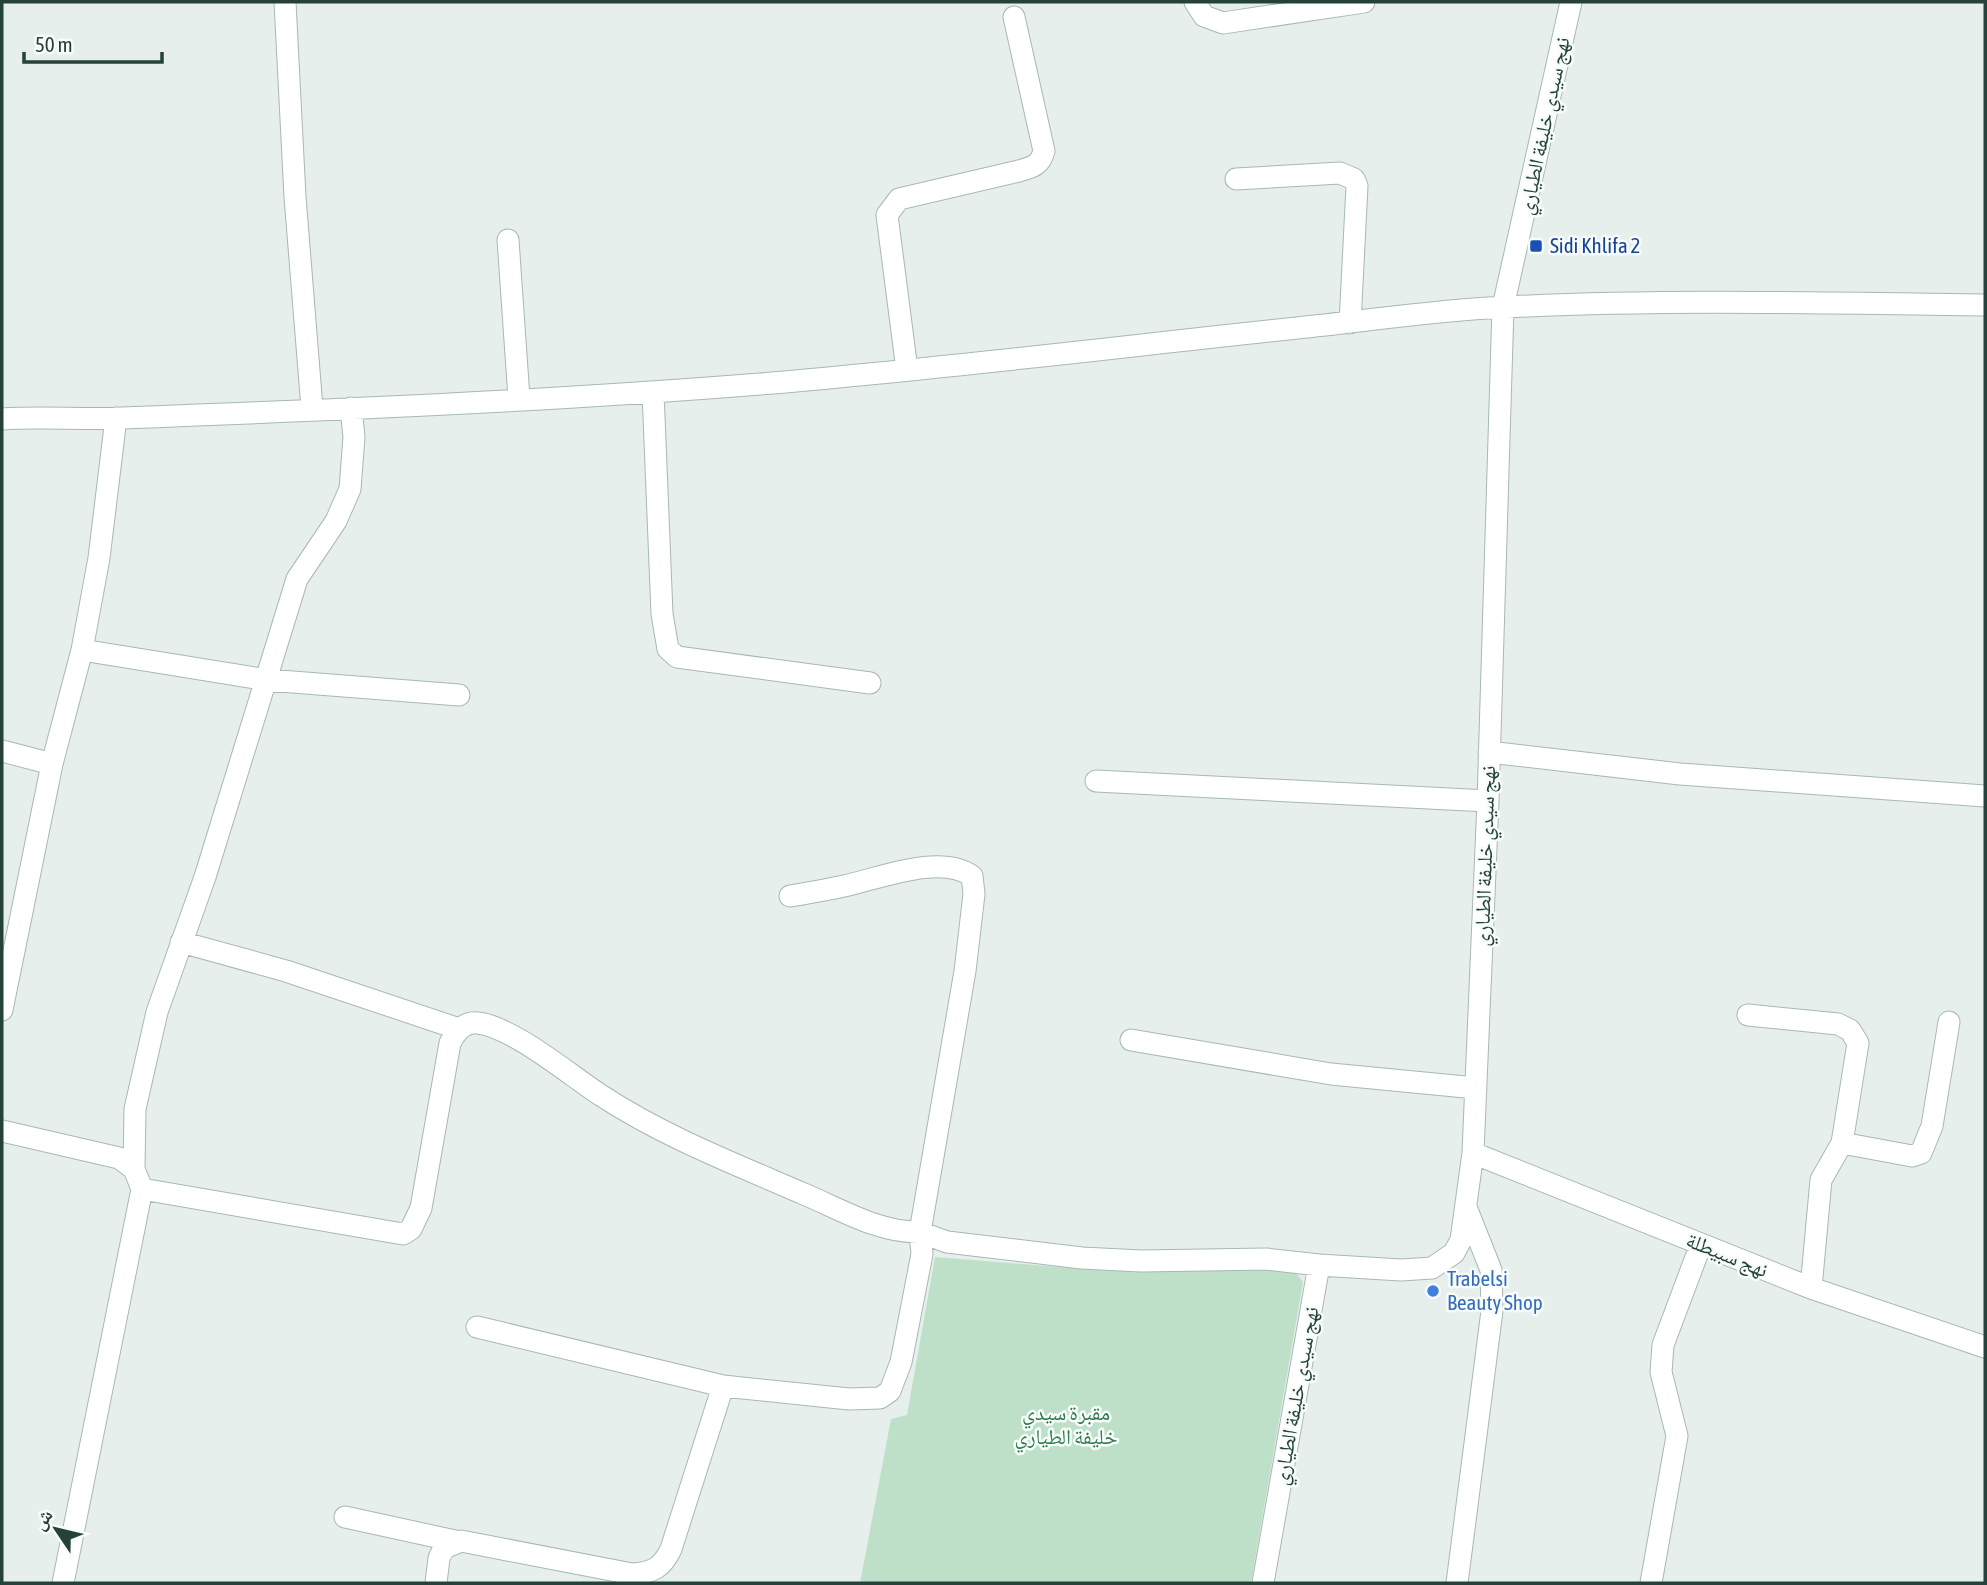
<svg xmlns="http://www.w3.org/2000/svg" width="1987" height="1585" viewBox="0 0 1987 1585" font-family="'Asap Condensed','Noto Naskh Arabic',sans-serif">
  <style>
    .green { fill: #bfe0c8 }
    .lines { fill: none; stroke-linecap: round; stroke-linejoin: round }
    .street-casing { stroke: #a8b8b2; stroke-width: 23 }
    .street { stroke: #fff; stroke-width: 21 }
    .transit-dot { fill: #1a4fb4; stroke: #f7fbf9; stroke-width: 2.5 }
    .shop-dot { fill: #3f7fe0; stroke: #f7fbf9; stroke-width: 2.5 }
    .labels { text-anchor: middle; stroke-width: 5; stroke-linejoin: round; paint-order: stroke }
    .street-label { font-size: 21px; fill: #24423a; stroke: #f7fbf9 }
    .transit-label { font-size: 21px; fill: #164399; stroke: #f7fbf9; text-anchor: start }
    .shop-label { font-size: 21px; fill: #366cbe; stroke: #f7fbf9; text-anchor: start }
    .park-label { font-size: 21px; fill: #2d7a4b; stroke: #f7fbf9 }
  </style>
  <rect width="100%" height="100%" fill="#e6efeb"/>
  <path class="green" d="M935 1257 1109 1271 1294 1270 1303 1282 1251 1583H860L891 1419 907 1415Z"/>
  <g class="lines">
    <defs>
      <path id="street" d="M285 2 295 197 312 408
        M1195 2 1204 16 1223 23 1364 2
        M1236 179 1340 173 1354 179 1357 186 1350 323
        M508 240 519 398
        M907 370 887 215 899 199 1019 171C1032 167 1040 166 1044 151L1014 17
        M653 392 662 614 668 649 677 657 870 683
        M2 419C42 416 82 420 122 418 335 410 548 401 760 384 940 369 1118 347 1297 328 1366 321 1436 310 1506 307 1665 299 1826 303 1985 305
        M82 650 267 680 459 695
        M2 751 52 764
        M1489 752 1680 774 1985 796
        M1096 781 1488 801
        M790 896C808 893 826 890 844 886 878 879 940 853 972 876L974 894 965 971 920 1232 947 1242 1082 1258 1141 1261 1266 1259 1319 1265
        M181 942 286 971 459 1029
        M2 1010 52 764 82 650 99 558 116 418
        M1748 1015 1838 1024 1850 1030 1858 1043 1842 1143 1821 1180 1811 1288
        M1131 1040 1331 1074 1476 1088
        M2 1131 119 1158 134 1169 142 1189 63 1583
        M1842 1143 1912 1156 1921 1153 1932 1126 1949 1022
        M1473 1153 1811 1288 1985 1347
        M134 1169 135 1109 157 1012 205 877 297 579 336 521 350 489 354 437 351 408
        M142 1189 403 1234 411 1229 421 1208 450 1043C456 1032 464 1021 478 1023 513 1027 571 1076 602 1096 665 1137 735 1164 804 1194 840 1209 879 1233 920 1232L922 1254 901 1362 890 1391 880 1398 849 1399 723 1386 477 1327
        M345 1517 455 1541
        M436 1583 439 1558 444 1548 461 1541 632 1574C652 1573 662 1568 671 1549L723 1386
        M1263 1583 1319 1265 1401 1270 1432 1268 1454 1253 1461 1240 1473 1153 1488 801 1503 307 1571 2
        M1457 1583 1492 1311 1491 1270 1466 1207
        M1651 1583 1677 1436 1661 1372 1663 1345 1701 1244"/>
    </defs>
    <use href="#street" class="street-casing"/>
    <use href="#street" class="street"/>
  </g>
  <rect class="transit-dot" x="1529" y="239" width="14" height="14" rx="3.5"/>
  <circle class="shop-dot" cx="1433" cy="1291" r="7"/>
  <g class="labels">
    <g class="street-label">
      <text transform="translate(1544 126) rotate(-78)" y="7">نهج سيدي خليفة الطياري</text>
      <text transform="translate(1485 856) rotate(-88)" y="7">نهج سيدي خليفة الطياري</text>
      <text transform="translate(1727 1255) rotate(22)" y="7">نهج سبيطلة</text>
      <text transform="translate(1296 1396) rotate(-80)" y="7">نهج سيدي خليفة الطياري</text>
    </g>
    <g class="transit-label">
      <text x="1550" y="253">Sidi Khlifa 2</text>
    </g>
    <g class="shop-label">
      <text x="1447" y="1286">Trabelsi<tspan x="1447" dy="24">Beauty Shop</tspan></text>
    </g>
    <g class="park-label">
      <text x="1066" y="1420">مقبرة سيدي<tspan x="1066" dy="24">خليفة الطياري</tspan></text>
    </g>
  </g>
  <rect width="1987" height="1585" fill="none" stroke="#24423a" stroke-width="7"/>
  <g transform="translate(56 1529) rotate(305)" stroke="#f7fbf9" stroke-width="5" paint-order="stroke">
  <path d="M0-5L12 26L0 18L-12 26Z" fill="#24423a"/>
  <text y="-10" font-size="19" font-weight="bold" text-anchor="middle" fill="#24423a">ش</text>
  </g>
  <path d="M24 52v10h138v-10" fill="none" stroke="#24423a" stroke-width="3.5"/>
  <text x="35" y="52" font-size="21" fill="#24423a" stroke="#f7fbf9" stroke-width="5" paint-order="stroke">50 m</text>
</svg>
